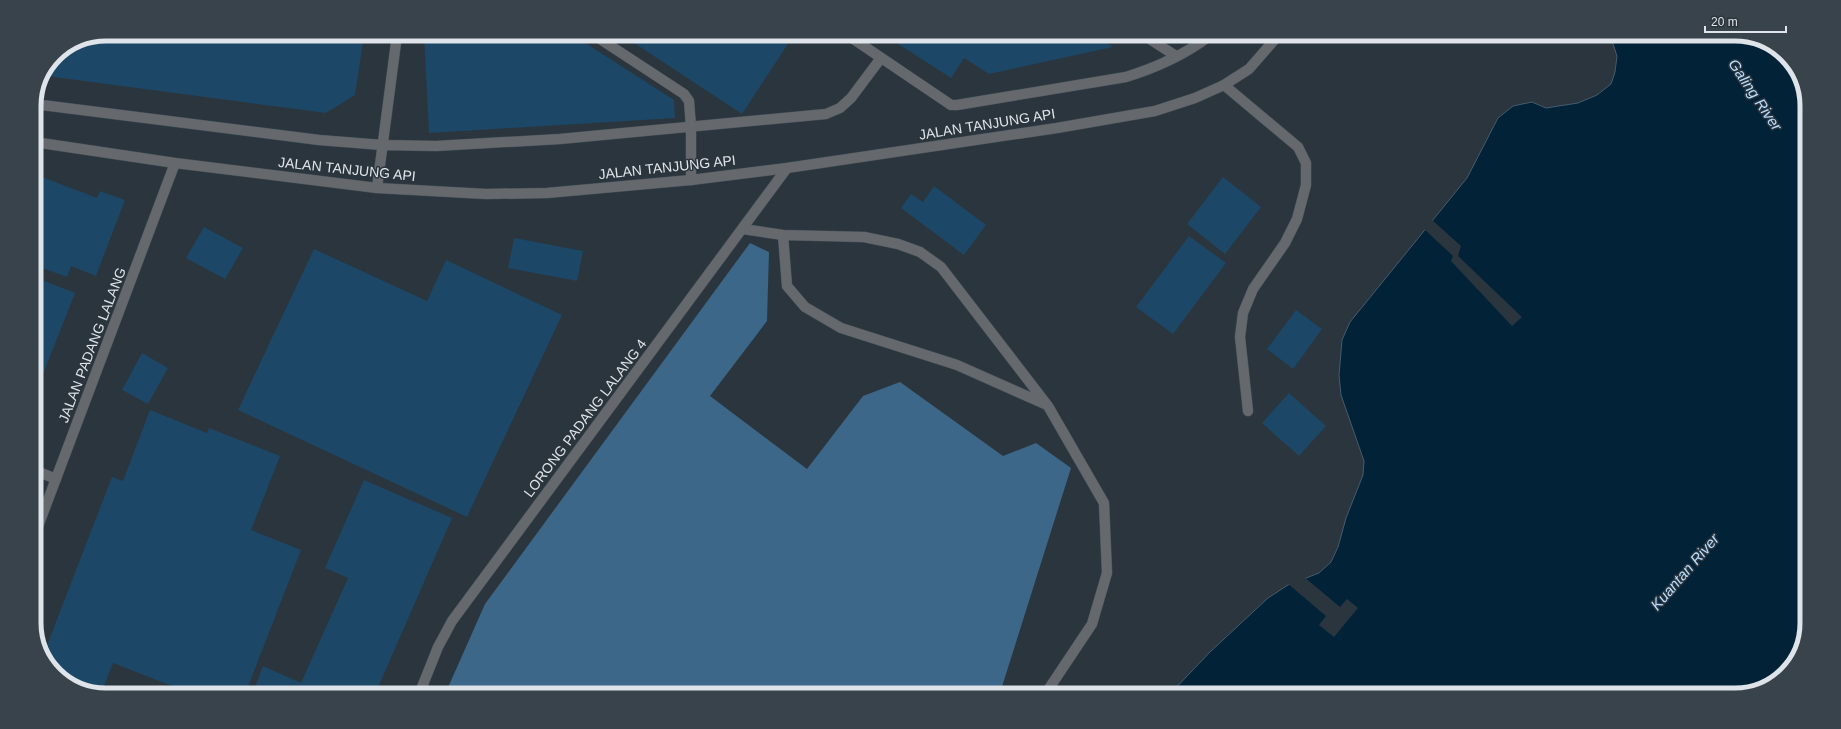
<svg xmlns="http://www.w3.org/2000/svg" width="1841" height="729" viewBox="0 0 1841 729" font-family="Arial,sans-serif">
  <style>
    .forest { fill: #3d6788 }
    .water { fill: #022238; stroke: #445c6d }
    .pier { fill: #2b353d }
    .building { fill: #1d4766 }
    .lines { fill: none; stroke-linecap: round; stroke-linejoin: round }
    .service-casing { stroke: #485159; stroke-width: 11 }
    .minor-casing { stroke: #485159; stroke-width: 11 }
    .tertiary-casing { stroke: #485159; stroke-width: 11 }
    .service { stroke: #65696d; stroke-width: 10 }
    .minor { stroke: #65696d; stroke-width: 10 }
    .tertiary { stroke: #65696d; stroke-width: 10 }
    .labels { text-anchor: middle; stroke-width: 3; stroke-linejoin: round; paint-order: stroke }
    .street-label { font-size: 14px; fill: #dee4e9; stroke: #2b353d }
    .water-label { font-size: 15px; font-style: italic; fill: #b8dfff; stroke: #2b353d }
    .rim { fill: none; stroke: #dee4e9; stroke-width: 5 }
  </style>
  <rect width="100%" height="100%" fill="#2b353d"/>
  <path class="forest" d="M750 243 769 252 767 321 710 396 807 469 863 396 900 382 1003 456 1036 443 1071 468 1000 693 446 692 485 604Z"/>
  <path class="water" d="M1611 38H1759L1792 62 1807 101 1803 647 1775 683 1736 695 1170 694 1210 652 1268 598 1288 585 1319 573 1331 562 1338 547 1346 518 1363 475 1364 461 1341 395 1339 375 1342 340 1350 322 1467 178 1498 118 1513 106 1532 102 1546 108 1578 103 1597 95 1611 84 1615 72 1617 56Z"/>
  <path class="pier" d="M1432 220 1461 246 1458 256 1522 317 1512 326 1451 261 1453 256 1424 229Z
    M1303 576 1340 607 1347 599 1358 608 1334 637 1319 625 1326 616 1287 583Z"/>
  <path class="building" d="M106 34H149L364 35 355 95 326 113 46 76 55 55 78 39Z
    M424 35H573L674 100 675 118 429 133Z
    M622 35 764 36H793L742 114Z
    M886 36H1096L1113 47 989 74 964 58 951 78Z
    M34 174 97 198 100 191 125 200 96 276 71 266 67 277 34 265Z
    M1223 177 1261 207 1225 254 1187 224Z
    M934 186 986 225 964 255 901 208 911 194 923 202Z
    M204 227 243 248 225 279 186 258Z
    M1189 236 1226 263 1173 334 1136 307Z
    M514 238 583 251 577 281 508 268Z
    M314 249 427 301 446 260 562 315 467 517 238 410Z
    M34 277 75 293 34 397Z
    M1296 310 1322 329 1293 369 1267 349Z
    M142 353 168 368 148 404 122 390Z
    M1289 393 1326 426 1299 456 1262 423Z
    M150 410 207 433 209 428 280 456 251 530 301 550 246 692 185 691 113 663 102 691H82L49 667 44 653 112 477 123 481Z
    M364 480 452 518 376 692H253L263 666 301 683 348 578 325 568Z"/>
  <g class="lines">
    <defs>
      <path id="service" d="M594 35 684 94 689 101 691 127
        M1145 36 1176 56
        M1224 85 1298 147 1306 163V185L1297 219 1285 243 1253 289 1243 313 1240 337 1248 411
        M743 229 783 235 864 237 898 244 920 252 941 267 1048 406 1104 503 1107 573 1092 624 1046 693
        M783 235 787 286 805 307 841 328 957 365 1047 405"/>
      <path id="minor" d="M849 36 951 105H957L1126 77C1155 68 1184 55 1208 37
        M34 104 319 140 382 145 436 146 560 139 826 114 840 108 851 98 881 58
        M691 180V127
        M377 188 397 35
        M34 470 56 479
        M420 692 438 647 452 621 787 168"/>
      <path id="tertiary" d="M34 142 175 163 377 188 486 194 547 193 691 180 787 168 1057 128 1155 111 1195 98 1224 85 1249 69 1277 37
        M34 537 175 163"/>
    </defs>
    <use href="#service" class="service-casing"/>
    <use href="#minor" class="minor-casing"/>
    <use href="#tertiary" class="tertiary-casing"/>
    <use href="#service" class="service"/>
    <use href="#minor" class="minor"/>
    <use href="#tertiary" class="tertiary"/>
  </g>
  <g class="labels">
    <g class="street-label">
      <text transform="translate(987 124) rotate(-9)" y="5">JALAN TANJUNG API</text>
      <text transform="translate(667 167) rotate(-6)" y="5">JALAN TANJUNG API</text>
      <text transform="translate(347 169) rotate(6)" y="5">JALAN TANJUNG API</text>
      <text transform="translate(92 345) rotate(-69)" y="5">JALAN PADANG LALANG</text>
      <text transform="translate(585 418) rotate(-53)" y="5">LORONG PADANG LALANG 4</text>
    </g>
    <g class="water-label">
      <text transform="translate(1755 95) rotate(56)" y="5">Galing River</text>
      <text transform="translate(1685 572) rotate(-49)" y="5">Kuantan River</text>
    </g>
  </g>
  <path d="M0 0H1841V729H0ZM106 41H1735A65 65 0 0 1 1800 106V623A65 65 0 0 1 1735 688H106A65 65 0 0 1 41 623V106A65 65 0 0 1 106 41Z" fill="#39434b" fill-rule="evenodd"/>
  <path class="rim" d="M106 41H1735A65 65 0 0 1 1800 106V623A65 65 0 0 1 1735 688H106A65 65 0 0 1 41 623V106A65 65 0 0 1 106 41Z"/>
  <path d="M1705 26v6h81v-6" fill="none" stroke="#dee4e9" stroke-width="2"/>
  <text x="1711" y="26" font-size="12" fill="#dee4e9" stroke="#2b353d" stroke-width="3" paint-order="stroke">20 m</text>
</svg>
